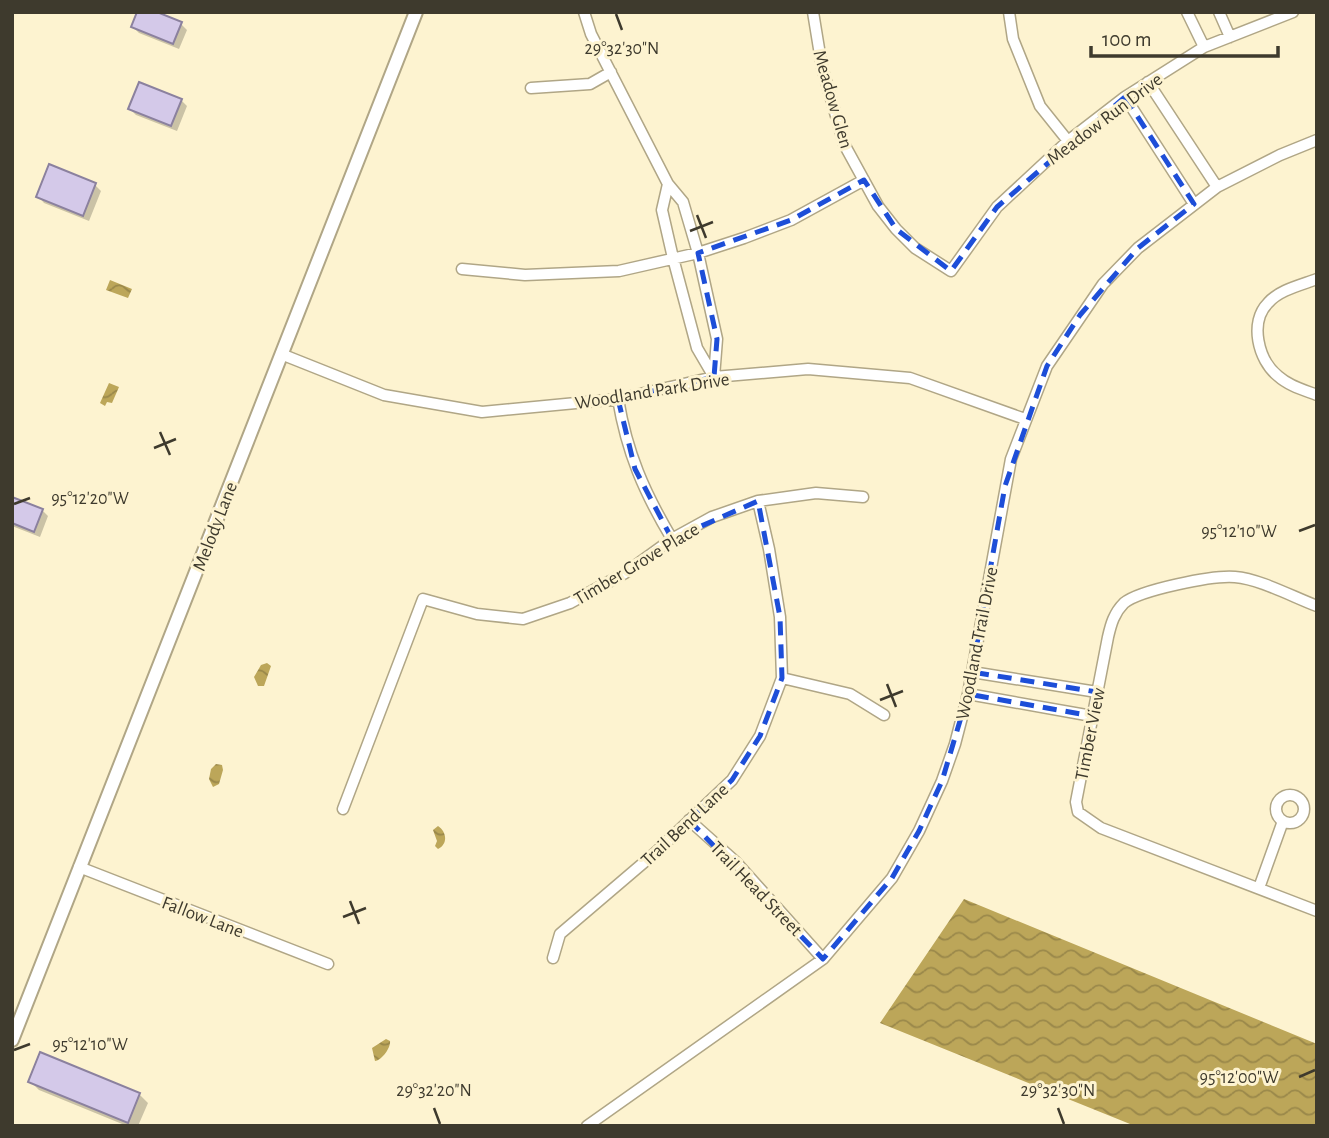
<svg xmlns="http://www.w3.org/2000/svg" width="1329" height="1138" viewBox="0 0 1329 1138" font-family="'Alegreya Sans',sans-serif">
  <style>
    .water { fill: url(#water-waves) }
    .shadow { fill: #0003 }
    .building { fill: #d4c9e9; stroke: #8b819e; stroke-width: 2 }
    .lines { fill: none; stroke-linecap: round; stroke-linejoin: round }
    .minor-casing { stroke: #b0a686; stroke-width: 13 }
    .tertiary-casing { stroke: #b0a686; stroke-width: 16 }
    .minor { stroke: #fff; stroke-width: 10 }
    .tertiary { stroke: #fff; stroke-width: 12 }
    .marked { fill: none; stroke: #1d4ed8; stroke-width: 5; stroke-dasharray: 14 9; stroke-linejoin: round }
    .ticks { fill: none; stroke: #3e3a2d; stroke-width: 2.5 }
    .labels { text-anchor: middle; stroke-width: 6; stroke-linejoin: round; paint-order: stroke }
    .street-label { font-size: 19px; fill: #3e3a2d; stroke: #fdf3d0 }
    .ticks-label { font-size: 18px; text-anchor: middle; fill: #3e3a2d; stroke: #fdf3d0; stroke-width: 6; stroke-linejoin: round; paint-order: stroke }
  </style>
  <defs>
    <pattern id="water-waves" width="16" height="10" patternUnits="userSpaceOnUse" patternTransform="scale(1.75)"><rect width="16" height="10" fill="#bca659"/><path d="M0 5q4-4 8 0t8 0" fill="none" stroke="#9a884a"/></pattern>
  </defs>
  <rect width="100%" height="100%" fill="#fdf3d0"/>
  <path class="water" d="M110 280 132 289 128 298 106 290Z
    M109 383 119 387 112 403 107 402 105 406 100 403Z
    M267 663 271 666 264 686H258L254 677 261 665Z
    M216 764 222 765 223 770 219 784 213 787 209 779 211 769Z
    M438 826C447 832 448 844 438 849L435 846 437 841 433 830Z
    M964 899 1317 1044V1126H1135L880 1023Z
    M386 1039 390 1041C391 1048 381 1061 375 1061L372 1048Z"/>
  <path class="shadow" d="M181 24 187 30 179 49 139 33 133 27Z
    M181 100 187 106 177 131 136 115 130 109Z
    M95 185 101 191 89 221 44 203 38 196Z
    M12 499 42 510 48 516 40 537 12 526Z
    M30 1081 139 1094 148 1103 138 1126H127L39 1090Z"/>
  <path class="building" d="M137 12H157L182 22 173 44 131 27Z
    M139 82 182 99 171 126 128 109Z
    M49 164 96 183 83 216 36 197Z
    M12 497 43 509 34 532 12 523Z
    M40 1052 140 1093 128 1123 28 1082Z"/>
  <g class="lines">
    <defs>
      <path id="minor" d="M584 12 591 34 668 184 683 202 698 253 717 339 714 377
        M813 12 822 67 844 144 878 206 896 229 915 248 951 271 997 207 1068 141 1125 97 1204 47 1293 12
        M1009 12 1013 39 1040 106 1068 141
        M1187 12 1204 47
        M1219 12 1230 37
        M1148 82 1217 187
        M531 88 590 84 611 72
        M1125 97 1194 204
        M668 184 662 210 673 258 697 348 714 377
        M462 269 525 275 619 271 698 253 744 238 791 220 864 180
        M1317 279C1301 285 1279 290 1268 303 1249 322 1258 360 1278 376 1289 386 1304 390 1317 395
        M281 354 384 395 482 412 618 399 714 377 808 369 910 378 1025 419
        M618 399C627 453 644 492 672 539
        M1317 606C1293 597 1260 579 1235 577 1213 575 1140 590 1124 603 1114 613 1111 624 1108 637L1076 802 1078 812 1101 828 1317 911
        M972 672 1097 692
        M782 678 850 694 884 715
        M968 694 1092 716
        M1276 809a14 14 0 1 1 28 0a14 14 0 1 1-28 0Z
        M343 809 423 599 477 614 523 619 570 603 625 573 672 539 712 517 758 501 816 493 863 497
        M689 820 736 862 823 959
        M79 867 328 964
        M1259 888 1283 821
        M553 958 560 934 655 853 732 780 760 736 782 678 780 617 769 549 758 501
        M587 1126 823 959 892 878 919 831 942 781 955 744 968 694 1011 459 1047 366 1103 284 1138 248 1217 187 1280 155 1317 140"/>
      <path id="tertiary" d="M12 1040 416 12"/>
    </defs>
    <use href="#minor" class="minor-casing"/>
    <use href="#tertiary" class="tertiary-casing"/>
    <use href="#minor" class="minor"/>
    <use href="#tertiary" class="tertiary"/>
  </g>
  <path class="marked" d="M1125 97 1194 204 1138 248 1080 315 1047 366 1005 486 972 672 1097 692 1092 716 968 694 942 781 919 831 892 878 823 959 689 820 732 780 760 736 782 678 780 617 758 501 672 539 635 469 618 399 714 377 717 339 698 253 791 220 864 180 896 229 951 271 997 207Z"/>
  <path class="ticks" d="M616 14 622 30M697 215 706 238M690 231 713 222M160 432 170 455M154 448 176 439M14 504 30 498M1299 531 1315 525M887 684 896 707M880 700 903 691M350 901 359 924M343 917 366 908M14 1050 30 1044M1299 1077 1315 1070M434 1108 440 1124M1058 1108 1064 1124"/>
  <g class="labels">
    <g class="street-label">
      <text transform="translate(834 99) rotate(74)" y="7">Meadow Glen</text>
      <text transform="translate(1104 118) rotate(-37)" y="7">Meadow Run Drive</text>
      <text transform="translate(652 390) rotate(-9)" y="7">Woodland Park Drive</text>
      <text transform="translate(214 526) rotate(-69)" y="7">Melody Lane</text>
      <text transform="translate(636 563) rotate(-31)" y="7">Timber Grove Place</text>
      <text transform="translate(976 643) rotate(-79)" y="7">Woodland Trail Drive</text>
      <text transform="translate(1089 734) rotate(-79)" y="7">Timber View</text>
      <text transform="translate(684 824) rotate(-43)" y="7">Trail Bend Lane</text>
      <text transform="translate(757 888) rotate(46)" y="7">Trail Head Street</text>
      <text transform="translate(203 916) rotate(21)" y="7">Fallow Lane</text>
    </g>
  </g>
  <g class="ticks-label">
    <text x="622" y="54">29°32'30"N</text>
    <text x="90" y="504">95°12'20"W</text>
    <text x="1239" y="537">95°12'10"W</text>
    <text x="90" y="1050">95°12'10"W</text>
    <text x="1239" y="1083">95°12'00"W</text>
    <text x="434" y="1096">29°32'20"N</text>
    <text x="1058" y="1096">29°32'30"N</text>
  </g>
  <rect width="1329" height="1138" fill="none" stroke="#3e3a2d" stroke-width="28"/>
  <path d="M1091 46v10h187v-10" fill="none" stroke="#3e3a2d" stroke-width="3.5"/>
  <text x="1102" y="46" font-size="21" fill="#3e3a2d" stroke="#fdf3d0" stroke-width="5" paint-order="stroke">100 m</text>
</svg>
